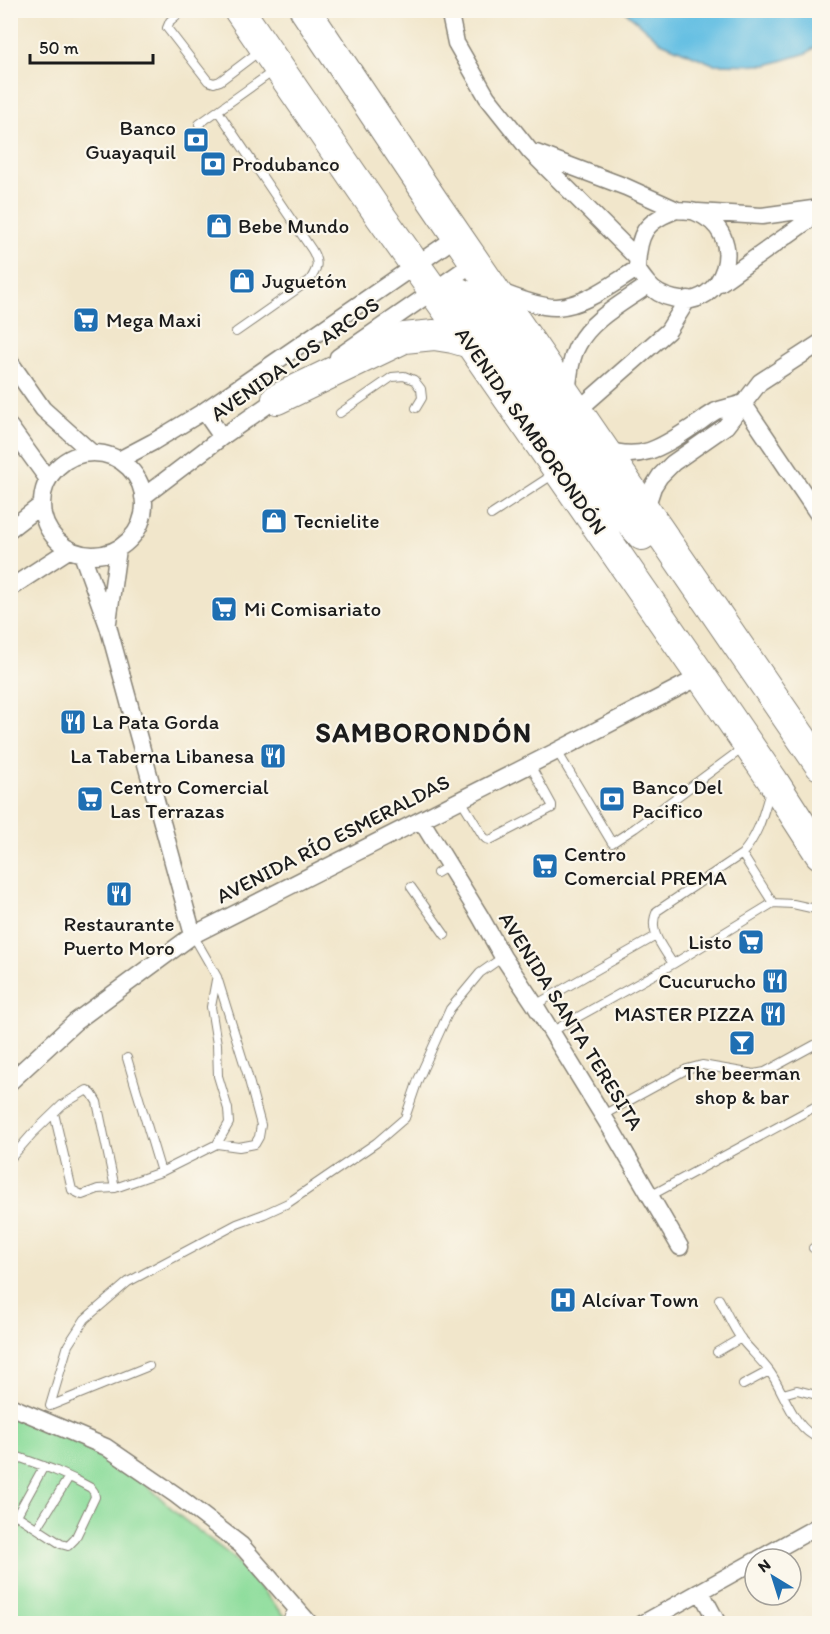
<svg xmlns="http://www.w3.org/2000/svg" width="830" height="1634" viewBox="0 0 830 1634" font-family="Itim,sans-serif">
  <style>
    .green { fill: #8edd9c; stroke: #557c5c; stroke-width: 1.5 }
    .water { fill: #66c0e3; stroke: #416e80; stroke-width: 1.5 }
    .lines { fill: none; stroke-linecap: round; stroke-linejoin: round }
    .lane-casing { stroke: #868174; stroke-width: 10 }
    .street-casing { stroke: #868174; stroke-width: 19 }
    .highway-casing { stroke: #868174; stroke-width: 32 }
    .lane { stroke: #fff; stroke-width: 8 }
    .street { stroke: #fff; stroke-width: 16 }
    .highway { stroke: #fff; stroke-width: 30 }
    .labels { text-anchor: middle; stroke-width: 4.5; stroke-linejoin: round; paint-order: stroke }
    .poi-label { font-size: 21px; fill: #1c1c1c; stroke: #fbf7ec; text-anchor: start }
    .street-label { font-size: 21px; fill: #1c1c1c; stroke: #fbf7ec }
    .district-label { font-size: 27px; font-weight: bold; letter-spacing: 1.5px; fill: #1c1c1c; stroke: #fbf7ec }
  </style>
  <rect width="100%" height="100%" fill="#fbf7ec"/>
  <filter id="ink" filterUnits="userSpaceOnUse"><feTurbulence type="fractalNoise" baseFrequency=".0167" numOctaves="2"/><feDisplacementMap in="SourceGraphic" scale="12" xChannelSelector="R" yChannelSelector="G"/><feConvolveMatrix kernelMatrix="1 2 1 2 8 2 1 2 1" color-interpolation-filters="sRGB"/></filter>
  <filter id="wash" filterUnits="userSpaceOnUse"><feTurbulence type="fractalNoise" baseFrequency=".008" numOctaves="4" result="noise"/><feDisplacementMap in="SourceGraphic" scale="24" xChannelSelector="R" yChannelSelector="G"/><feGaussianBlur stdDeviation="1.35" result="paint"/><feColorMatrix in="noise" values="0 0 0 0 0 0 0 0 0 0 0 0 0 0 0 0 0 1.4 0 .05"/><feComposite in="paint" operator="in"/></filter>
  <g filter="url(#wash)">
    <rect width="100%" height="100%" fill="#f1e6cb"/>
    <path class="green" d="M10 1410 106 1447 182 1518 234 1558 291 1623H11Z"/>
    <path class="water" d="M625 11H819V44L807 53 767 65 713 64 661 42Z"/>
  </g>
  <g filter="url(#ink)">
    <g class="lines">
      <defs>
        <path id="lane" d="M183 10 170 21 167 28 208 81 214 83 220 81 261 50
          M218 111 312 250C319 262 318 268 310 280L236 332
          M199 124 275 70
          M340 413 392 377 404 376 414 380 421 389 422 398 416 408
          M491 515 554 474
          M557 751 612 843 635 828 743 748
          M770 791C763 815 759 834 742 854L657 911C647 931 663 947 673 964L773 903 793 904 820 910
          M461 800 483 836 486 839 490 840 552 808V805L530 765
          M742 854 773 903
          M437 873 449 866
          M411 887 445 935
          M216 980 211 1007 217 1044 218 1076 228 1109 229 1123 217 1144
          M535 1005 656 936
          M551 1032 673 964
          M127 1058 161 1172
          M54 1113 72 1190 82 1195 98 1189 115 1188 161 1172 217 1144 239 1147 255 1144 259 1137 261 1125 247 1073 217 977 193 935
          M603 1115 687 1069 702 1065 754 1074 765 1072 820 1042
          M10 1159 32 1134 62 1105 87 1090 92 1094 97 1102 115 1188
          M650 1196 820 1104
          M813 1248 820 1244
          M719 1299C727 1313 733 1328 742 1340 751 1351 762 1361 770 1372 785 1393 793 1429 820 1439
          M717 1352 741 1338
          M149 1366 50 1406 68 1345 85 1319 128 1282 237 1224 264 1214 288 1203 376 1143 405 1118 418 1080 450 1009 480 973 503 957
          M743 1385 769 1371
          M783 1394 797 1390 820 1396
          M10 1454 54 1470 74 1479 91 1488 94 1492 95 1497 75 1539 68 1546 61 1544 10 1511
          M17 1515 44 1466
          M37 1528 69 1477
          M284 1624 295 1607"/>
        <path id="street" d="M449 10 456 43 487 97 530 151 637 258
          M536 153 626 187 677 210
          M677 210C683 211 690 210 695 212 752 234 723 311 675 299 665 297 655 293 648 284 644 279 640 274 637 269 638 235 644 221 677 210Z
          M698 212 762 216 820 208
          M720 283 820 212
          M498 291C514 297 540 308 557 307 586 305 612 284 637 269
          M338 357 475 262
          M10 362 43 409 91 452
          M567 394C569 378 570 359 578 345 591 319 625 302 648 285
          M743 403 820 517
          M204 411 222 437
          M577 411 668 331 688 299
          M10 427 47 478
          M605 449C645 464 668 442 700 422 705 418 711 414 716 411 725 408 734 406 743 403
          M42 504a51 51 0 1 1 102 0a51 51 0 1 1-102 0Z
          M119 460 153 442 204 411 458 236
          M143 497 222 437 282 395
          M645 511 653 487 660 476 673 463 726 426 760 382 820 343
          M10 529 41 505
          M82 554 108 626 193 935
          M10 588 70 549
          M108 622 118 549
          M421 820 480 916 503 957 535 1005 613 1132 680 1247
          M10 1082 75 1022 193 935 557 751 701 676
          M10 1406 106 1447 176 1495 241 1545 310 1624
          M759 1559 820 1525
          M701 1592 718 1624
          M642 1624 755 1561"/>
        <path id="highway" d="M239 10 381 217 450 314 701 676 773 781 820 854
          M305 10 433 201 820 765
          M450 314 447 308 450 298 459 293 468 297 616 505 642 535
          M277 399 404 338 434 335 453 338 470 343"/>
      </defs>
      <use href="#lane" class="lane-casing"/>
      <use href="#street" class="street-casing"/>
      <use href="#highway" class="highway-casing"/>
      <use href="#lane" class="lane"/>
      <use href="#street" class="street"/>
      <use href="#highway" class="highway"/>
    </g>
  </g>
  <defs>
    <symbol id="bank-square" viewBox="-11 -11 22 22"><rect x="-9" y="-9" width="18" height="18" rx="4" fill="#1f6fb2" stroke="#fbf7ec"/><path d="M-6-4H6V4H-6ZM0-2.3a2.3 2.3 0 1 0 0 4.6a2.3 2.3 0 1 0 0-4.6Z" fill="#fff"/></symbol>
    <symbol id="shop-square" viewBox="-11 -11 22 22"><rect x="-9" y="-9" width="18" height="18" rx="4" fill="#1f6fb2" stroke="#fbf7ec"/><path d="M-5-2.5h2.3a2.7 3.5 0 0 1 5.4 0H5L5.5 6h-11ZM-1.5-2.5h3a1.5 2.3 0 0 0-3 0Z" fill="#fff"/></symbol>
    <symbol id="supermarket-square" viewBox="-11 -11 22 22"><rect x="-9" y="-9" width="18" height="18" rx="4" fill="#1f6fb2" stroke="#fbf7ec"/><path d="M-6-5.5h2.5l.6 2H6L4.5 2H-2.5L-4.4-4H-6ZM-1.5 3.2a1.3 1.3 0 1 0 .1 0ZM3 3.2a1.3 1.3 0 1 0 .1 0Z" fill="#fff"/></symbol>
    <symbol id="restaurant-square" viewBox="-11 -11 22 22"><rect x="-9" y="-9" width="18" height="18" rx="4" fill="#1f6fb2" stroke="#fbf7ec"/><path d="M-5-6h1v4h1v-4h1v4h1v-4h1v5L-1.5 .5V6h-2V.5L-5-1ZM5-6V6H3V1.5H1.5Q1.5-4 5-6Z" fill="#fff"/></symbol>
    <symbol id="bar-square" viewBox="-11 -11 22 22"><rect x="-9" y="-9" width="18" height="18" rx="4" fill="#1f6fb2" stroke="#fbf7ec"/><path d="M-6-5H6L.8 .8V4.5H3.5V6h-7V4.5H-.8V.8Z" fill="#fff"/></symbol>
    <symbol id="hospital-square" viewBox="-11 -11 22 22"><rect x="-9" y="-9" width="18" height="18" rx="4" fill="#1f6fb2" stroke="#fbf7ec"/><path d="M-5-5h3v3.5h4V-5h3V5h-3V1.5h-4V5h-3Z" fill="#fff"/></symbol>
  </defs>
  <g fill-rule="evenodd">
    <use href="#bank-square" x="181" y="125" width="30" height="30"/>
    <use href="#bank-square" x="198" y="149" width="30" height="30"/>
    <use href="#shop-square" x="204" y="211" width="30" height="30"/>
    <use href="#shop-square" x="227" y="266" width="30" height="30"/>
    <use href="#supermarket-square" x="71" y="305" width="30" height="30"/>
    <use href="#shop-square" x="259" y="506" width="30" height="30"/>
    <use href="#supermarket-square" x="209" y="594" width="30" height="30"/>
    <use href="#restaurant-square" x="58" y="707" width="30" height="30"/>
    <use href="#restaurant-square" x="258" y="741" width="30" height="30"/>
    <use href="#supermarket-square" x="75" y="784" width="30" height="30"/>
    <use href="#bank-square" x="597" y="784" width="30" height="30"/>
    <use href="#supermarket-square" x="530" y="851" width="30" height="30"/>
    <use href="#restaurant-square" x="104" y="879" width="30" height="30"/>
    <use href="#supermarket-square" x="736" y="927" width="30" height="30"/>
    <use href="#restaurant-square" x="760" y="966" width="30" height="30"/>
    <use href="#restaurant-square" x="758" y="999" width="30" height="30"/>
    <use href="#bar-square" x="727" y="1028" width="30" height="30"/>
    <use href="#hospital-square" x="548" y="1285" width="30" height="30"/>
  </g>
  <g class="labels">
    <g class="poi-label">
      <text x="176" y="135" text-anchor="end">Banco<tspan x="176" dy="24">Guayaquil</tspan></text>
      <text x="232" y="171">Produbanco</text>
      <text x="238" y="233">Bebe Mundo</text>
      <text x="262" y="288">Juguetón</text>
      <text x="106" y="327">Mega Maxi</text>
      <text x="294" y="528">Tecnielite</text>
      <text x="244" y="616">Mi Comisariato</text>
      <text x="92" y="729">La Pata Gorda</text>
      <text x="254" y="763" text-anchor="end">La Taberna Libanesa</text>
      <text x="110" y="794">Centro Comercial<tspan x="110" dy="24">Las Terrazas</tspan></text>
      <text x="632" y="794">Banco Del<tspan x="632" dy="24">Pacifico</tspan></text>
      <text x="564" y="861">Centro<tspan x="564" dy="24">Comercial PREMA</tspan></text>
      <text x="119" y="931" text-anchor="middle">Restaurante<tspan x="119" dy="24">Puerto Moro</tspan></text>
      <text x="732" y="949" text-anchor="end">Listo</text>
      <text x="756" y="988" text-anchor="end">Cucurucho</text>
      <text x="754" y="1021" text-anchor="end">MASTER PIZZA</text>
      <text x="742" y="1080" text-anchor="middle">The beerman<tspan x="742" dy="24">shop &amp; bar</tspan></text>
      <text x="582" y="1307">Alcívar Town</text>
    </g>
    <g class="street-label">
      <text transform="translate(295 359) rotate(-35)" y="7">AVENIDA LOS ARCOS</text>
      <text transform="translate(531 431) rotate(55)" y="7">AVENIDA SAMBORONDÓN</text>
      <text transform="translate(333 839) rotate(-27)" y="7">AVENIDA RÍO ESMERALDAS</text>
      <text transform="translate(571 1021) rotate(58)" y="7">AVENIDA SANTA TERESITA</text>
    </g>
    <g class="district-label">
      <text x="424" y="742">SAMBORONDÓN</text>
    </g>
  </g>
  <rect width="830" height="1634" fill="none" stroke="#fbf7ec" stroke-width="36"/>
  <g transform="translate(773 1577) rotate(322)"><circle r="28" fill="#fbf7ec" stroke="#a29f99" stroke-width="1.5"/>
  <path d="M0-4.5L10 22L0 15L-10 22Z" fill="#1f6fb2"/>
  <text y="-9" font-size="16" font-weight="bold" text-anchor="middle" fill="#1c1c1c">N</text>
  </g>
  <path d="M30 54v9h123v-9" fill="none" stroke="#1c1c1c" stroke-width="3"/>
  <text x="39" y="54" font-size="18" fill="#1c1c1c" stroke="#fbf7ec" stroke-width="4.5" paint-order="stroke">50 m</text>
</svg>
